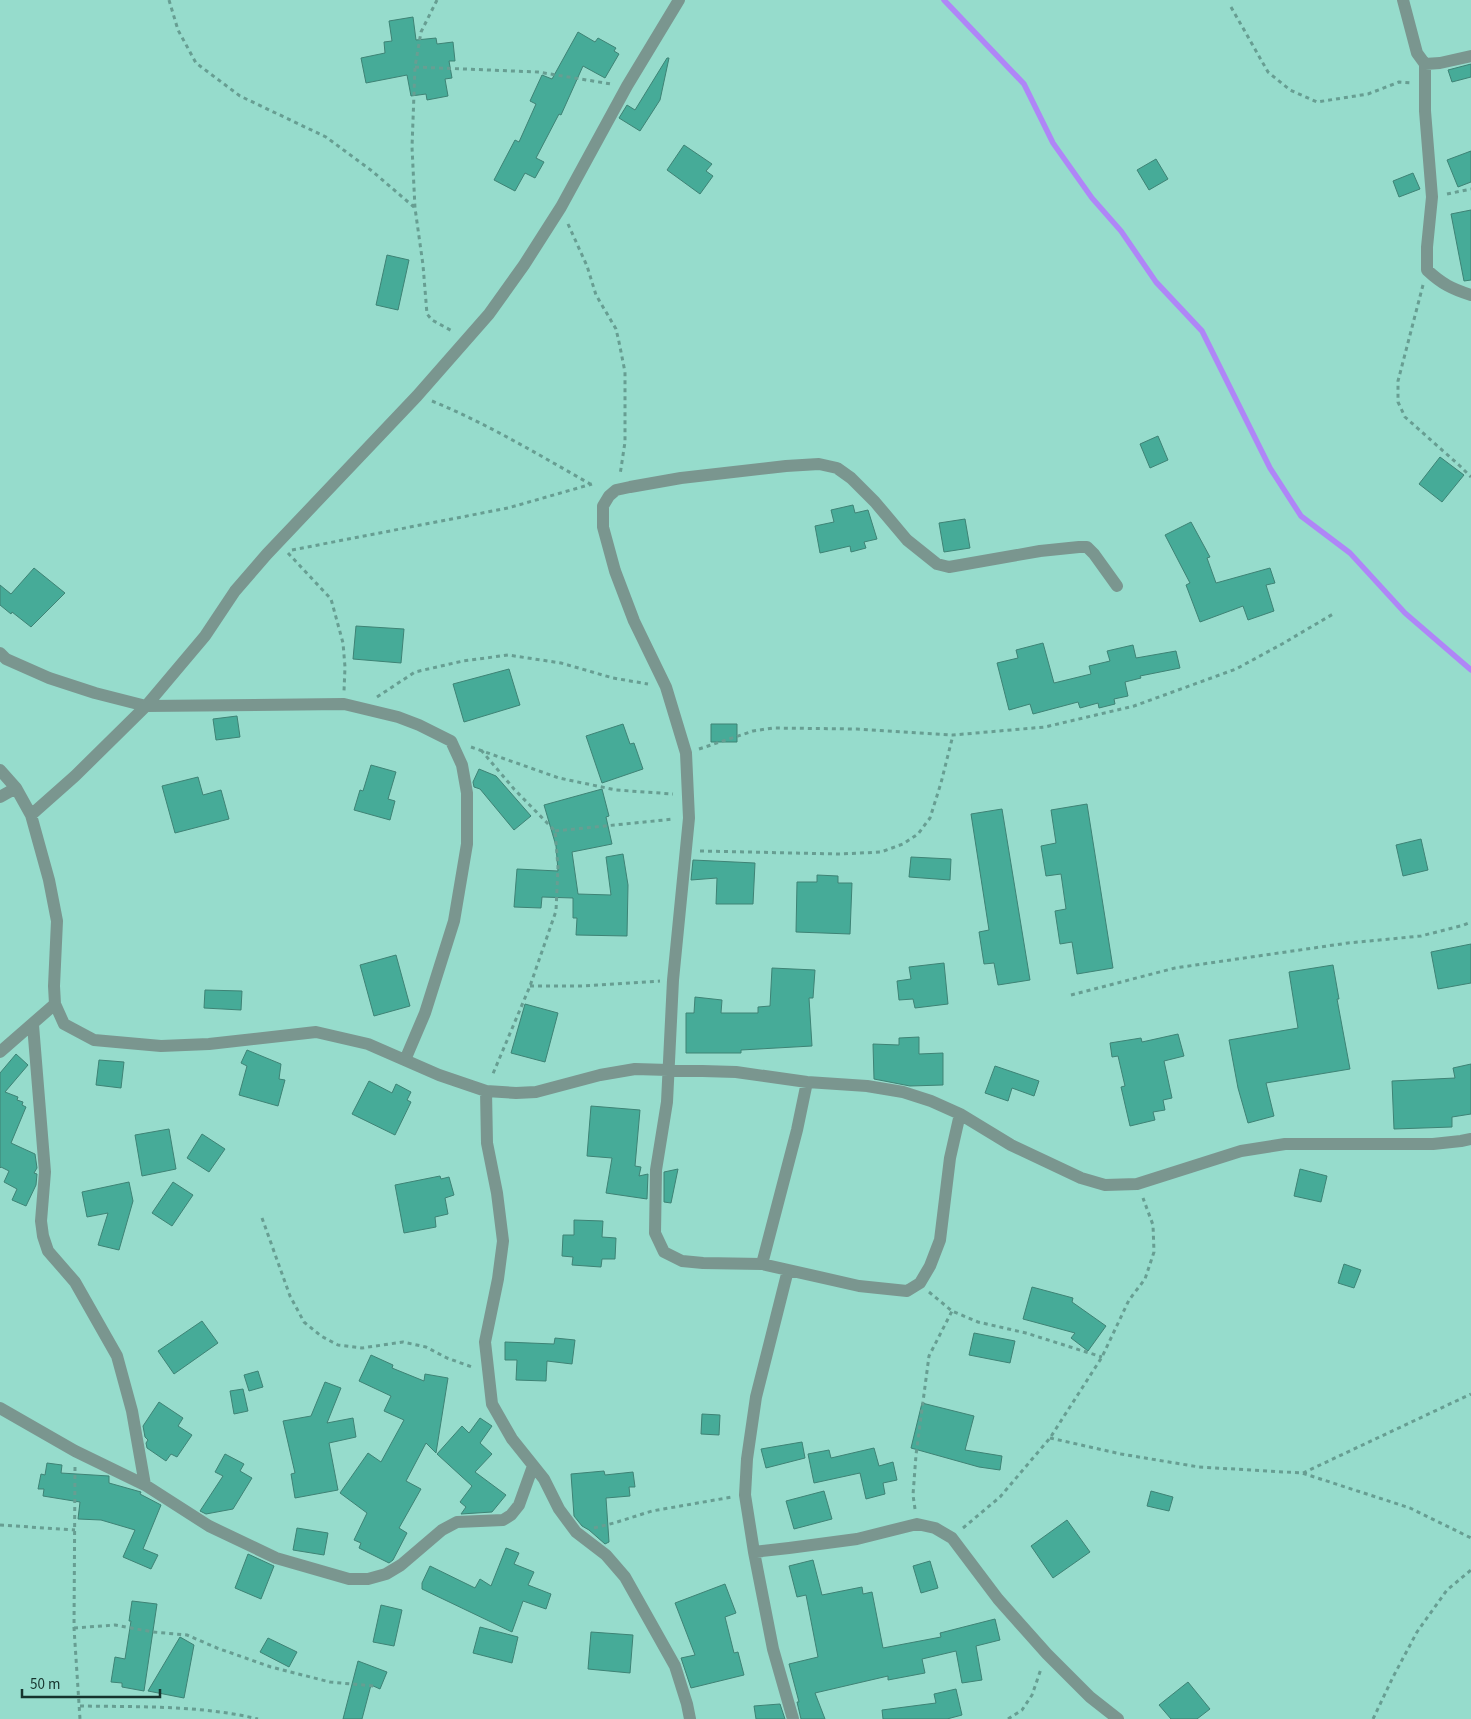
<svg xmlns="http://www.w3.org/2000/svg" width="1471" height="1719" viewBox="0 0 1471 1719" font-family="'Source Sans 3',sans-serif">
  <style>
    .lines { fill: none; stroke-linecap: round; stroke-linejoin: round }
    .stream { stroke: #af86f7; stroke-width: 5.5 }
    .building { fill: #46ab98; stroke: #3e8375 }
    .path { stroke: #679e92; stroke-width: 3; stroke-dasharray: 4 4; stroke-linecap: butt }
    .minor { stroke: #7a968f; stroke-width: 12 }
  </style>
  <rect width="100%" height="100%" fill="#96dccc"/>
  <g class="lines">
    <path class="stream" d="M944 0 1024 84 1053 143 1092 198 1121 231 1156 282 1202 331 1270 468 1301 516 1350 553 1405 613 1471 670"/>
  </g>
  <path class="building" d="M413 17 416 40 436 38 437 44 453 42 455 61H449L452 78 445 79 448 96 427 100 426 94 411 96 407 75 366 83 361 58 385 53 384 42 392 41 389 21Z
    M578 32 595 42 598 38 616 48 614 51 619 54 605 78 583 66 561 115 559 114 536 158 544 162 535 178 525 173 515 191 494 180 515 140 519 142 536 104 530 101 542 75 552 79Z
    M667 58H669L660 100 640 131 619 118 627 105 635 110Z
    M1471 64V77L1452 82 1448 70Z
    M684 145 712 164 706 171 713 176 700 194 667 170Z
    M1471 151V182L1458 187 1447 160Z
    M1156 159 1168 179 1149 190 1137 170Z
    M1413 173 1420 189 1399 197 1393 181Z
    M1471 210V280L1464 281 1451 214Z
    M387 255 409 260 398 310 376 305Z
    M1158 436 1168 460 1150 468 1140 444Z
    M1440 457 1464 475 1442 502 1419 484Z
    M853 505 855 513 868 510 877 539 864 542 866 548 851 552 850 546 820 553 815 526 834 522 831 510Z
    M965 519 970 548 944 552 939 523Z
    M1191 522 1210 557 1207 558 1216 583 1270 568 1275 583 1266 585 1274 611 1248 620 1243 606 1200 622 1186 585 1190 583 1165 535Z
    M34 568 65 593 31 627 12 612 11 614 0 605V585L11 594Z
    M356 626 404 629 401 663 353 659Z
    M1043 643 1054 683 1091 674 1089 666 1110 661 1107 651 1133 645 1136 658 1176 651 1180 668 1140 676 1141 678 1125 682 1128 696 1114 699 1115 704 1099 708 1098 703 1080 708 1078 702 1033 714 1030 704 1009 710 997 663 1018 658 1016 650Z
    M509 669 520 705 464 722 453 684Z
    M237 716 240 737 216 740 213 719Z
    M623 724 630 744 634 743 643 769 602 783 586 736Z
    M711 724H737V742H711Z
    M371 765 396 772 388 799 395 801 390 820 354 810 360 790 363 791Z
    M479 769 496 776 531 816 514 830 480 789 474 787 473 782Z
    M198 777 203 795 221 790 229 819 175 833 162 786Z
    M602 789 609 816 606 817 612 844 572 852 578 894 611 895 606 857 623 854 628 885 627 936 576 935 577 918H573V898L542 897 541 908 514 907 517 869 558 871 556 846 544 805Z
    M1087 804 1113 968 1077 974 1072 942 1060 944 1055 911 1066 909 1061 874 1046 876 1041 846 1056 843 1051 810Z
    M1002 809 1030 980 998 985 994 963 984 964 979 932 989 930 971 814Z
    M1421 839 1428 870 1403 876 1396 845Z
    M911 857 951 859 950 880 909 877Z
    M693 860 755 863 753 904H716L717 878 691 880Z
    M817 875 838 876V883H852L850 934 796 932 797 882H817Z
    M1471 944V983L1438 989 1431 952Z
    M396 955 410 1006 374 1016 360 965Z
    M944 963 948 1004 915 1008 913 999 899 1000 897 981 911 979 909 967Z
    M1333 965 1339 999H1337L1350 1069 1266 1083 1274 1116 1248 1123 1238 1088 1229 1040 1298 1028 1289 972Z
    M772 968 815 970 813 998H809L812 1046 741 1050V1053H686V1013H694L695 997 722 1000 721 1013H758V1007L770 1006Z
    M205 990 242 991 241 1010 204 1008Z
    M525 1004 558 1013 545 1062 511 1053Z
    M1178 1034 1184 1056 1164 1061 1172 1098 1163 1100 1165 1110 1153 1112 1155 1120 1130 1126 1121 1087 1125 1086 1118 1056 1112 1057 1110 1043 1141 1038 1142 1042Z
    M919 1037V1054L943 1053V1085L910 1086 874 1079 873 1044 899 1045V1038Z
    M247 1050 281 1064 279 1079 285 1080 278 1106 239 1095 247 1066 241 1063Z
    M16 1054 28 1065 5 1092 18 1097 17 1100 23 1102 22 1105 26 1107 11 1143 35 1154 37 1168 34 1173 37 1174 36 1185 26 1206 12 1200 17 1189 4 1182 9 1171 1 1167 0 1168V1073Z
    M99 1060 124 1062 121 1088 96 1085Z
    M1471 1064V1114L1452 1117V1127L1394 1129 1392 1081 1455 1078 1453 1068Z
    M995 1066 1039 1081 1034 1096 1012 1088 1008 1101 985 1093Z
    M369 1081 392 1093 396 1084 411 1092 407 1100 411 1102 395 1135 352 1114Z
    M591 1106 640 1110 635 1166 641 1167 639 1176 648 1174 647 1199 606 1193 612 1158 587 1156Z
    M169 1129 176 1169 142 1176 135 1135Z
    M202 1134 225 1149 209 1172 187 1158Z
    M678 1169 671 1203 664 1202V1172Z
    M1300 1169 1327 1176 1321 1202 1294 1196Z
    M440 1176 441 1179 449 1177 454 1195 445 1198 448 1214 435 1217 436 1227 404 1233 395 1185Z
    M129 1182 133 1201 119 1250 98 1245 108 1213 87 1217 82 1192Z
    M173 1182 193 1195 172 1226 152 1213Z
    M574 1220 603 1221 602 1237 616 1238 615 1259H602L601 1267 572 1265 573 1257 562 1256 563 1235H574Z
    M1344 1264 1361 1270 1354 1288 1338 1283Z
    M1032 1287 1073 1298 1072 1302 1106 1326 1088 1351 1071 1338 1075 1333 1023 1319Z
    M202 1321 218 1343 174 1374 158 1351Z
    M974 1333 1015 1341 1010 1363 969 1355Z
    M555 1338 575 1340 572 1364 547 1361 546 1381 516 1380 517 1360H505V1342L554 1344Z
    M371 1355 393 1365 392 1368 424 1381 425 1374 448 1378 436 1453 426 1443 406 1481 421 1489 399 1528 407 1533 393 1560 389 1563 359 1548 361 1543 354 1540 367 1513 340 1493 368 1453 381 1462 404 1420 384 1411 391 1396 359 1381Z
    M258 1371 263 1387 249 1391 244 1375Z
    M325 1382 341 1388 327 1423 353 1418 356 1437 329 1443 338 1490 295 1498 291 1474 295 1473 283 1421 311 1416Z
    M243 1389 248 1411 234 1414 230 1391Z
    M159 1402 183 1418 178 1426 192 1435 177 1457 171 1454 166 1461 147 1448 146 1443 148 1440 145 1437 143 1426Z
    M922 1403 974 1416 965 1450 1002 1456 1000 1470 979 1467 911 1448Z
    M702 1414 720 1415 719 1435 701 1434Z
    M480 1418 492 1426 480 1443 492 1454 475 1472 506 1495 492 1512 461 1514 466 1507 460 1502 472 1486 437 1454 462 1426 469 1433Z
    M802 1442 805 1458 766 1468 761 1449Z
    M874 1448 879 1466 893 1462 897 1480 883 1483 885 1494 866 1499 860 1473 814 1483 808 1454 829 1450 831 1458Z
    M225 1454 244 1464 240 1471 252 1478 233 1509 206 1514 200 1511 223 1476 215 1472Z
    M47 1463 62 1465 61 1473 109 1476V1483L141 1492 140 1494 161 1505 143 1549 158 1555 151 1569 123 1557 135 1530 101 1520 78 1519 80 1502 43 1496 44 1489H38L41 1474 45 1475Z
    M604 1471 605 1475 633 1472 635 1487H629L630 1496 606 1498 609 1542 605 1544 589 1530 582 1526 574 1516 571 1474Z
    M824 1491 832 1519 794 1529 786 1501Z
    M1151 1491 1173 1497 1169 1511 1147 1506Z
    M1067 1520 1090 1552 1053 1578 1031 1546Z
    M297 1528 328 1533 324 1555 293 1550Z
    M506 1548 519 1553 514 1564 534 1572 528 1585 551 1594 546 1609 523 1601 512 1632 422 1589V1583L430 1566 475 1588 480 1579 491 1586Z
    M248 1554 274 1566 261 1599 235 1588Z
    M813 1560 822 1595 862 1587 863 1594 872 1592 883 1648 941 1637 940 1633 995 1619 1000 1640 976 1646 982 1680 962 1683 956 1651 922 1659 925 1673 888 1680V1676L815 1693 825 1719H801L797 1702H799L789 1664 818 1657 806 1595 797 1597 789 1566Z
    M930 1561 938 1588 921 1593 913 1566Z
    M725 1584 736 1613 725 1617 734 1653 738 1652 744 1675 691 1688 681 1658 695 1655 675 1603Z
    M132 1601 157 1604 144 1691 122 1687V1683L111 1682 115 1657 125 1659 131 1621H129Z
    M381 1605 402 1610 394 1646 373 1642Z
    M480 1627 518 1637 512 1663 473 1653Z
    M591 1632 633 1635 630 1673 588 1669Z
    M180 1637 194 1645 184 1698 148 1691Z
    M268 1638 297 1652 289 1667 260 1652Z
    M358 1661 387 1672 380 1689 371 1685 362 1719H343Z
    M1188 1682 1210 1709 1197 1719H1171L1159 1705Z
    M956 1689 962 1715 947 1719H883L882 1710 936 1703 934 1694Z
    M780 1704 785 1719H756L754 1706Z"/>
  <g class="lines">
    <path class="path" d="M169 0 178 30 196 63 240 96 326 137 372 171 414 207
      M437 0 421 32 415 67 412 147 415 208 423 265 427 314 432 320 454 332
      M1231 7 1268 72 1290 90 1317 102 1368 94 1399 82 1412 83
      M415 67 538 72 611 84
      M1447 194 1471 189
      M568 224 587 266 596 295 616 329 619 342 625 372V442L620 475
      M1423 285 1398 381V402L1405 417 1460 466 1471 477
      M432 401C488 424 539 455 592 485
      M292 550 508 508 592 484
      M288 553 331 599 343 643 345 667 344 691
      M377 697 415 672 463 661 508 655 561 663 613 678 648 684
      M471 747 559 778 616 790 673 794
      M699 749 753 731 773 728 857 729 953 735 1045 727 1134 706 1236 669 1282 644 1333 614
      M481 750 514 789 555 831 558 867 556 911 530 986 492 1076
      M555 831 674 819
      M700 851 840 854 881 852 903 844 918 834 930 818 941 783 953 735
      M530 986H583L660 981
      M1071 995 1175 968 1348 943 1421 936 1464 925 1471 922
      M262 1218 290 1296 304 1322 321 1336 338 1345 362 1348 403 1342 426 1347 447 1358 472 1367
      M929 1292 952 1311 978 1322 1026 1333 1102 1357
      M1050 1438 1121 1454 1199 1467 1302 1473 1410 1508 1471 1538
      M75 1467 74 1628 80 1719
      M1303 1473 1471 1394
      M915 1509 913 1495 916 1455 929 1356 952 1311
      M0 1525 75 1530
      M594 1528 614 1523 652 1511 732 1497
      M963 1528 1000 1497 1050 1438 1102 1357 1129 1300 1145 1279 1154 1252 1153 1225 1143 1198
      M74 1628 115 1625 153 1632 187 1635 217 1648 271 1667 330 1682 374 1686
      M80 1706C139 1707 200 1705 258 1719
      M1008 1719 1022 1710 1032 1695 1041 1669
      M1373 1719 1393 1677 1417 1632 1447 1590 1471 1570"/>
    <path class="minor" d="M1403 0 1417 53 1425 64 1440 63 1471 56
      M1425 64V111L1432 197 1427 247V270C1442 284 1452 289 1471 295
      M0 653 6 659 49 678 95 693 146 706 344 704 398 717 419 725 451 741 462 765 467 793V844L454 921 425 1013 405 1060
      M0 770 16 788 31 815 49 880 57 921 54 986 55 1004 64 1024 94 1040 161 1046 209 1044 316 1032 368 1044 439 1075 486 1091 516 1093 536 1092 600 1075 635 1069 736 1072 807 1082 867 1086 903 1092 931 1101 960 1114 1011 1145 1081 1178 1105 1185 1137 1184 1241 1151 1285 1144H1433L1461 1141 1471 1139
      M0 797 16 788
      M31 815 75 776 146 706 205 636 235 591 267 554 417 396 489 314 524 265 561 207 627 86 679 0
      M33 1025 45 1172 41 1221 43 1236 48 1251 75 1282 117 1356 132 1411 145 1485
      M0 1052 55 1004
      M486 1091 487 1143 497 1193 503 1241 498 1279 485 1342 492 1404 512 1439 544 1479 559 1509 576 1532 606 1555 625 1577 675 1666 687 1704 690 1719
      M960 1114 950 1158 940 1240 930 1266 920 1283 907 1291 859 1286 762 1264 703 1263 682 1261 664 1252 655 1233 656 1170 667 1102 673 980 689 818 686 753 666 687 634 621 615 571 603 527V506L609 496 616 490 630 487 681 478 786 466 819 464 837 468 851 478 875 502 907 540 937 564 949 567 1040 551 1079 547H1087L1094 554 1117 586
      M762 1264 797 1130 807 1082
      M788 1270 756 1397 747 1459 745 1495 754 1552 773 1649 793 1719
      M0 1408 75 1451 145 1485 209 1526 276 1558 349 1579H368L386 1574 401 1565 442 1530 457 1522 503 1520 511 1515 519 1505 533 1466
      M754 1552 789 1548 857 1539 917 1524 935 1528 952 1538 998 1599 1047 1654 1090 1697 1118 1719"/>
  </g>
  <path d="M22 1689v8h138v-8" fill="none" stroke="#16332d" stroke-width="2.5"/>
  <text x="30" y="1689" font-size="15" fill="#16332d" stroke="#96dccc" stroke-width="4" paint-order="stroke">50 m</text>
</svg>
